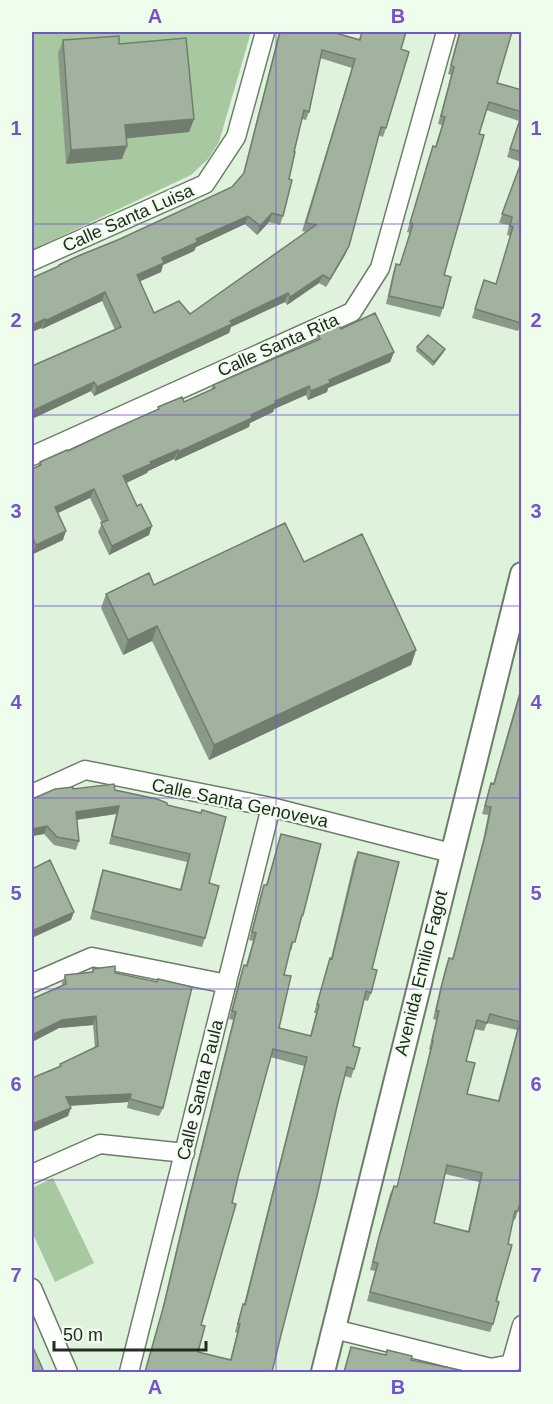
<svg xmlns="http://www.w3.org/2000/svg" width="553" height="1404" viewBox="0 0 553 1404" font-family="Helvetica,sans-serif">
  <style>
    .green { fill: #a8c8a2 }
    .lines { fill: none; stroke-linecap: round; stroke-linejoin: round }
    .minor-casing { stroke: #6c7d69; stroke-width: 21 }
    .tertiary-casing { stroke: #6c7d69; stroke-width: 26 }
    .minor { stroke: #fff; stroke-width: 18 }
    .tertiary { stroke: #fff; stroke-width: 22 }
    .wall { fill: #8a9a88; fill-rule: evenodd }
    .shaded-wall { fill: #717d6f }
    .building { fill: #a1b39e; stroke: #717d6f; stroke-width: 1.5; fill-rule: evenodd }
    .grid { fill: none; stroke: #7354ce; stroke-width: 1.5; stroke-opacity: 0.55 }
    .labels { text-anchor: middle; stroke-width: 4.5; stroke-linejoin: round; paint-order: stroke }
    .street-label { font-size: 18px; fill: #232b22; stroke: #effeec }
    .neatline { fill: none; stroke: #7354ce; stroke-width: 2 }
    .grid-label { font-size: 20px; text-anchor: middle; font-weight: bold; fill: #7354ce }
  </style>
  <rect width="100%" height="100%" fill="#dff2db"/>
  <path class="green" d="M32 32H251L219 142 208 159 191 175 32 250Z
    M53 1178 94 1263 55 1282 32 1232V1188Z"/>
  <g class="lines">
    <defs>
      <path id="minor" d="M32 261 205 184 236 137 265 32
        M32 456 352 312 380 268 446 32
        M32 794 85 770 271 807 451 853
        M32 983 92 957 227 984
        M32 1174 100 1144 185 1153
        M32 1288 68 1372
        M334 1329 491 1368 511 1364 522 1325
        M129 1372 271 807"/>
      <path id="tertiary" d="M323 1372 522 574"/>
    </defs>
    <use href="#minor" class="minor-casing"/>
    <use href="#tertiary" class="tertiary-casing"/>
    <use href="#minor" class="minor"/>
    <use href="#tertiary" class="tertiary"/>
  </g>
  <path class="wall" d="M279 32H332L359 39 362 32H406L401 49 386 128 383 137 378 135 345 255 326 287 319 283 287 305 285 302 231 327 229 333 94 396 91 391 32 419 115 330 102 301 42 329 41 328 32 332V278L58 267 59 265 120 239 232 187 243 174ZM320 58 352 68 302 231 306 232 190 314 154 313 140 281 161 272 163 265 194 251 196 247 245 224 257 235 269 222 280 225 283 216 289 179 294 152 302 119 306 120 309 112Z
    M459 32H512L497 83 522 90V321L518 331 472 318 484 280 496 284 510 236 507 235 509 225 499 223 521 162 507 157 519 121 486 110 479 134 444 275 443 308 440 317 386 304 393 273 396 264 400 265 410 233 407 232 430 154 433 146 435 147 442 125 438 124 451 75 448 74Z
    M63 40 119 44 194 119 189 132 126 138 122 159 66 164 58 53Z
    M341 329 394 352 390 362 328 388 327 392 308 400 306 395 274 409 273 412 250 423 249 427 175 461 174 459 148 471 147 473 126 483 149 535 109 555 98 532 102 523 90 498 58 513 63 540 33 554 32 552V469L38 466 40 462 68 451 157 410 158 407 184 402 211 390 213 385 315 341 318 334Z
    M417 347 445 349 443 353 433 366 416 351Z
    M304 562 416 650 411 665 209 760 152 641 123 655 101 608 106 594 154 585Z
    M522 669V680L519 679Z
    M522 683V1185L518 1211 515 1220 513 1219 508 1244 493 1324 490 1332 367 1301 375 1271 370 1270 376 1246 390 1194 394 1186H397L430 1050 429 1049 436 1020 433 1019 439 993 446 966 449 958 452 959 483 840 488 815 482 814 491 783 493 784ZM487 1023 517 1030 498 1101 467 1094 466 1061 474 1029 484 1031ZM445 1174 479 1182 468 1231 434 1223Z
    M73 789 115 790 167 805 209 883 205 938 202 947 90 919 100 878 103 870 180 889 187 862 109 844 116 814 77 820 79 841 76 850 54 845 44 834 32 836V799Z
    M281 834 303 915 300 924 299 923 291 951 290 950 284 975 279 1028 310 1036 316 1013H314L327 967 331 958 354 861 358 852 372 969 371 993 368 1001 364 1000 353 1046 354 1069 351 1078 345 1076 281 1335 272 1372H145L161 1314 185 1212 233 1020 229 1019 241 973 244 965H246L253 941 249 940 261 893 264 885H266ZM270 1057 304 1066 244 1304H243L240 1313 235 1332 237 1333 230 1360 198 1352 201 1325 238 1177Z
    M93 969 115 973 163 1108 159 1116 127 1108 128 1102 70 1106 68 1116 32 1132V1078L59 1067 60 1064 95 1048 93 1025 59 1028 32 1042V999L62 985V983L65 975 92 972Z"/>
  <path class="shaded-wall" d="M194 119 189 132 121 139 125 125Z
    M127 146 122 159 66 164 71 150Z
    M272 213 269 222 257 235 260 226Z
    M248 216 245 224 196 247 194 251 163 265 161 272 134 284 137 275 162 258 196 239Z
    M349 246 345 255 326 287 330 279Z
    M323 275 319 283 287 305 290 297Z
    M105 292 102 301 42 329 45 321Z
    M288 293 285 302 231 327 229 333 94 396 97 387 230 321Z
    M45 319 41 328 32 332V325Z
    M445 349 443 353 433 366 434 362Z
    M394 352 390 362 328 388 327 392 308 400 311 391 329 380Z
    M94 382 91 391 32 419V411Z
    M309 386 306 395 274 409 273 412 250 423 249 427 175 461 178 452 251 415 275 401Z
    M178 450 174 459 148 471 147 473 120 486 123 476 150 462Z
    M94 489 90 498 51 516 55 507Z
    M152 526 149 535 109 555 112 546Z
    M66 531 63 540 33 554 36 545Z
    M157 626 152 641 123 655 128 640Z
    M416 650 411 665 209 760 214 745Z
    M119 806 116 814 73 820 76 812Z
    M47 826 44 834 32 836V829Z
    M74 912 71 920 32 938V931Z
    M96 1016 93 1025 59 1028 32 1042V1035L62 1020Z
    M131 1094 128 1102 63 1106 66 1097Z
    M71 1108 68 1116 32 1132V1124Z"/>
  <path class="building" d="M280 32H332L360 40 362 32H406L401 49 409 52 386 128 381 127 349 246 330 279 323 275 290 297 288 293 230 321 232 324 97 387 94 382 32 411V366L121 327 105 292 45 321V319L32 325V278L59 266V265L78 256 120 239 232 187 244 173ZM322 50 355 59 306 223 316 225 190 314 179 301 154 313 137 275 164 263 162 258 198 242 196 239 248 216 260 226 272 213 283 216 292 180 289 179 295 152H294L304 110 309 112Z
    M460 32H512L497 83 522 90V112L489 102 479 134 484 135 444 275 451 277 443 308 389 296 396 264 400 265 413 224 410 223 433 146 436 147 445 117 441 116 454 67 451 65Z
    M119 36V44L186 38 194 119 125 125 127 146 71 150 63 40Z
    M522 114V152L510 149Z
    M522 160V321L521 323 475 309 484 280 496 284 513 227 510 226 512 217 502 214Z
    M375 313 394 352 329 380 330 383 311 391 309 386 275 401 276 403 251 415 252 418 178 452V450L150 462 151 464 123 476 137 506 141 504 152 526 112 546 101 523 108 520 94 489 55 507 66 531 36 545 32 536V469L41 465 40 462 67 450 68 451 114 429 159 409 158 407 182 397 184 402 215 388 213 385 320 339 318 334 339 325 341 329Z
    M428 335 445 349 434 362 417 347Z
    M285 523 304 562 362 534 416 650 214 745 157 626 128 640 106 594 149 573 154 585Z
    M522 687V1185L520 1190 522 1191V1195L518 1211H515L508 1244 512 1245 496 1301 499 1302 493 1324 370 1292 378 1263 373 1262 379 1237 394 1186 397 1187 433 1041H432L439 1011H436L442 984 449 958 453 959 486 832 491 807 485 806 491 783 494 784ZM490 1014 520 1022 499 1101 467 1094 475 1063 466 1061 477 1020 487 1023ZM447 1165 482 1173 469 1232 434 1223Z
    M114 784 115 790 157 799 167 803V805L201 813 202 810 226 817 209 883 219 886 205 938 93 911 103 870 181 890 190 854 112 836 119 806 76 812 79 841 57 837 47 826 32 829V799L55 789 73 787V789Z
    M281 834 321 844 303 915H302L295 942H292L284 975 291 976 279 1028 311 1036 319 1005 317 1004 330 958 332 959 358 852 399 862 372 969 377 970 371 993 366 991 353 1046 360 1048 354 1069 347 1067 337 1106 317 1196 281 1335 272 1372H145L164 1305 188 1204 236 1012 232 1011 244 965 247 966 256 933 252 932 264 885H267ZM273 1049 307 1057 245 1305 243 1304 238 1324H240L231 1360 198 1352 205 1326 201 1325 236 1204 232 1203 238 1177Z
    M50 860 74 912 32 931V869Z
    M115 966V973L157 982 158 979 192 987 163 1108 130 1099 131 1094 66 1097 71 1108 32 1124V1078L61 1066 60 1064 98 1046 96 1016 62 1020 32 1035V999L66 984 65 975 93 972V969Z
    M32 1345 44 1372H32Z
    M351 1347 386 1355 387 1350 412 1356 411 1360 469 1372H344Z"/>
  <path class="grid" d="M276 32V1372M32 224H522M32 415H522M32 606H522M32 798H522M32 989H522M32 1180H522"/>
  <g class="labels">
    <g class="street-label">
      <text transform="translate(128 218) rotate(-24)" y="6">Calle Santa Luisa</text>
      <text transform="translate(278 345) rotate(-24)" y="6">Calle Santa Rita</text>
      <text transform="translate(240 803) rotate(12)" y="6">Calle Santa Genoveva</text>
      <text transform="translate(421 973) rotate(-76)" y="6">Avenida Emilio Fagot</text>
      <text transform="translate(200 1090) rotate(-76)" y="6">Calle Santa Paula</text>
    </g>
  </g>
  <rect width="553" height="1404" fill="none" stroke="#effeec" stroke-width="66"/>
  <path d="M54 1341v9h152v-9" fill="none" stroke="#232b22" stroke-width="3"/>
  <text x="63" y="1341" font-size="18" fill="#232b22" stroke="#effeec" stroke-width="4.5" paint-order="stroke">50 m</text>
  <rect x="33" y="33" width="487" height="1338" class="neatline"/>
  <g class="grid-label">
    <text x="155" y="23">A</text>
    <text x="398" y="23">B</text>
    <text x="16" y="135">1</text>
    <text x="536" y="135">1</text>
    <text x="16" y="327">2</text>
    <text x="536" y="327">2</text>
    <text x="16" y="518">3</text>
    <text x="536" y="518">3</text>
    <text x="16" y="709">4</text>
    <text x="536" y="709">4</text>
    <text x="16" y="900">5</text>
    <text x="536" y="900">5</text>
    <text x="16" y="1091">6</text>
    <text x="536" y="1091">6</text>
    <text x="16" y="1282">7</text>
    <text x="536" y="1282">7</text>
    <text x="155" y="1394">A</text>
    <text x="398" y="1394">B</text>
  </g>
</svg>
